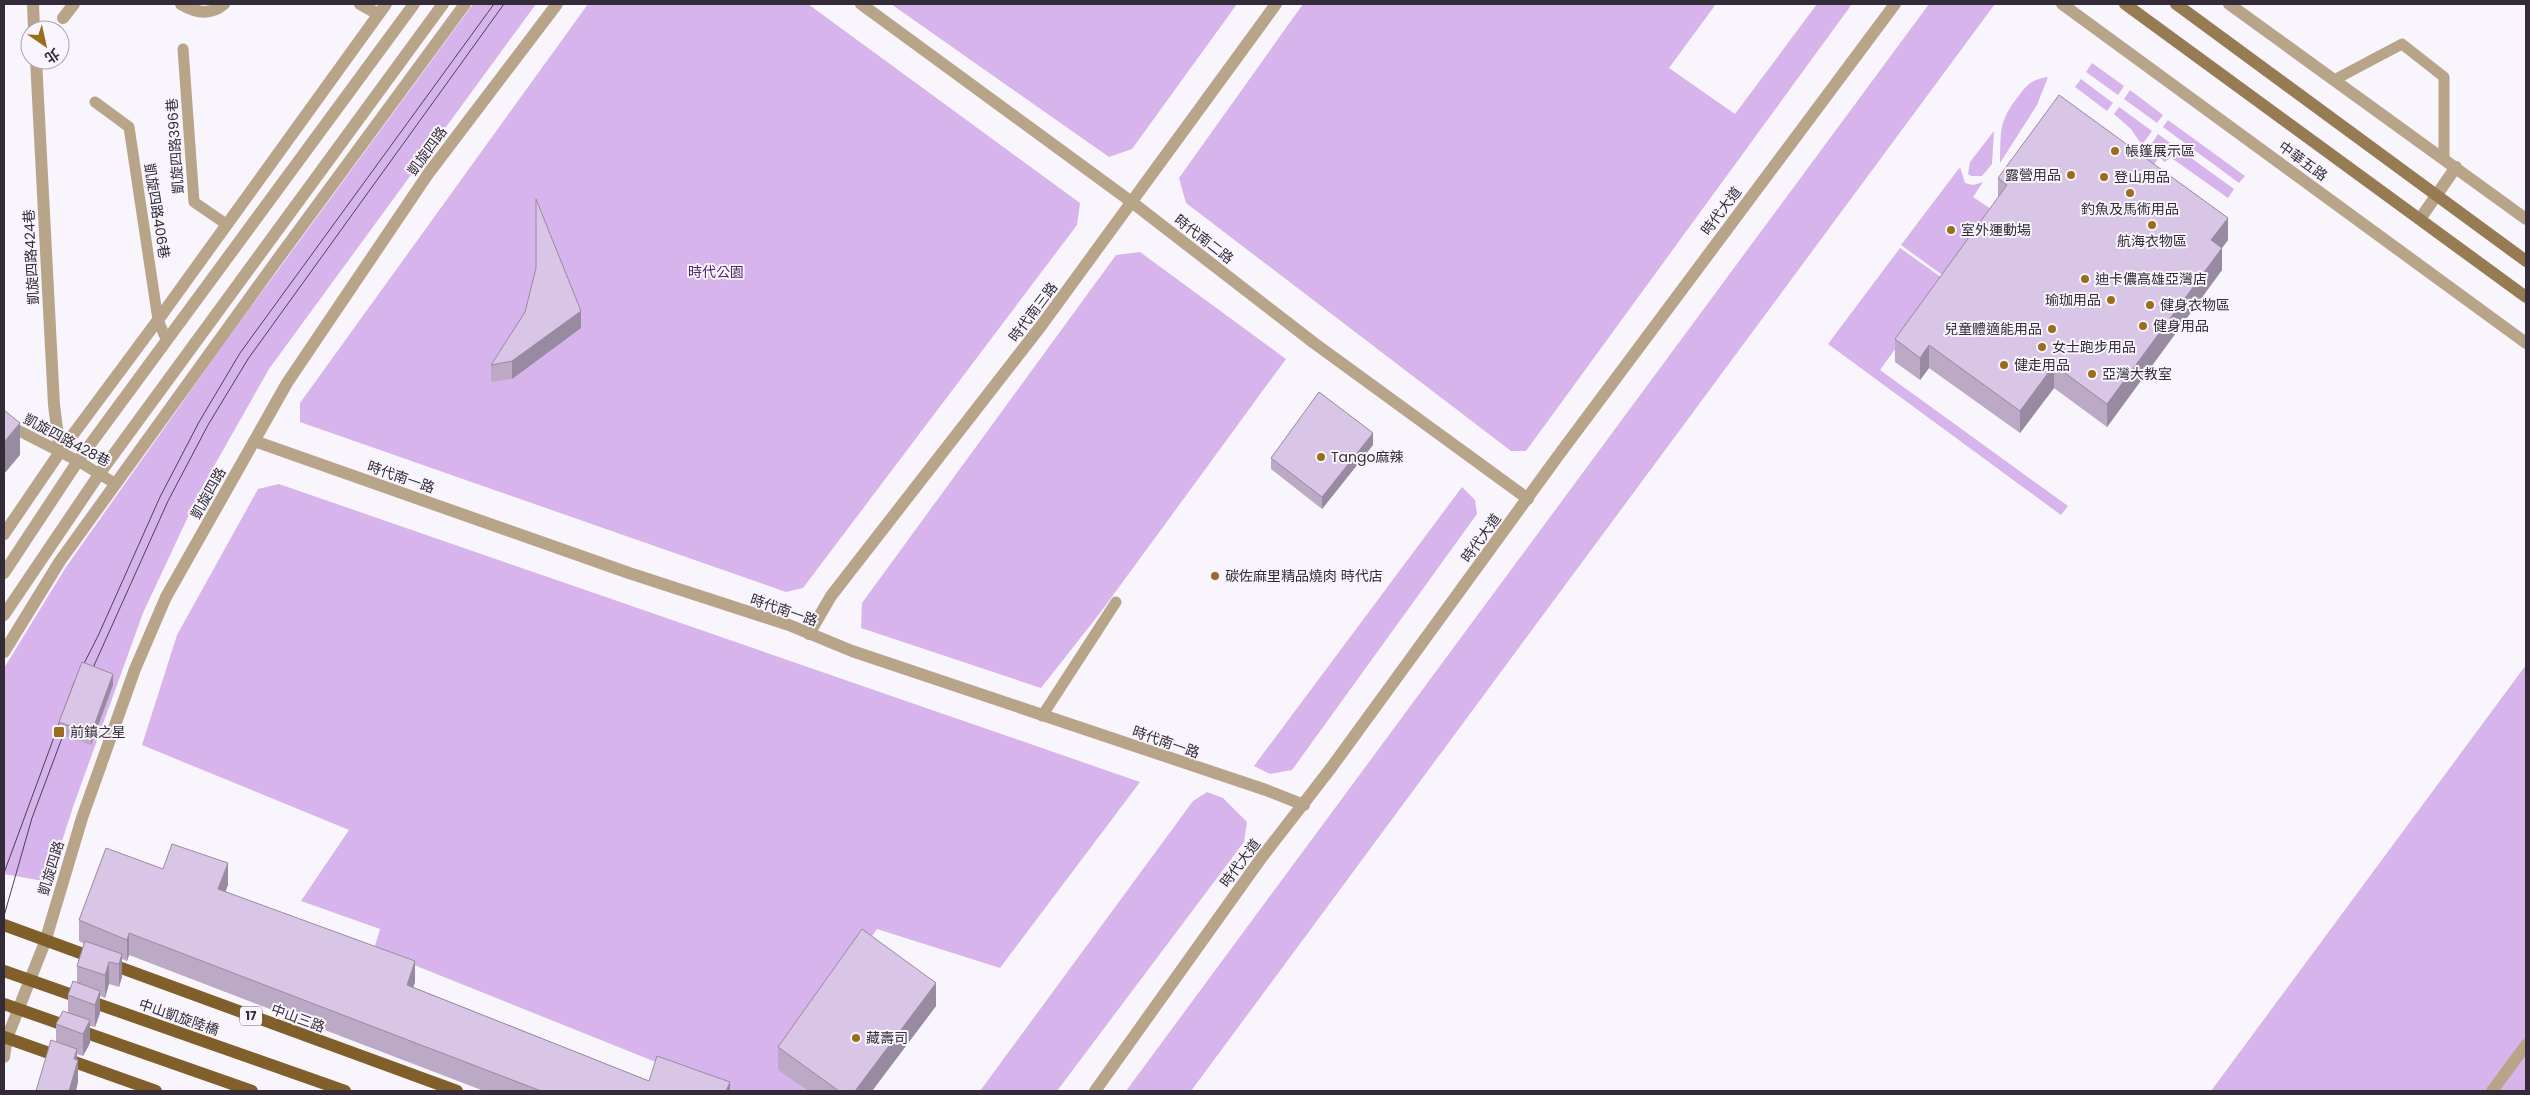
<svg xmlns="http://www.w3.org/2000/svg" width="2530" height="1095" viewBox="0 0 2530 1095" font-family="Poppins,'Noto Sans TC',sans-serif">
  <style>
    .green { fill: #d8b4ed }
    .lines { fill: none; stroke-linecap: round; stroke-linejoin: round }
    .service { stroke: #b7a489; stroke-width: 11 }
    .minor { stroke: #b7a489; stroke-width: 12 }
    .tertiary { stroke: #b7a489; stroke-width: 12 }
    .secondary { stroke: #977c53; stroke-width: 12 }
    .primary { stroke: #805f2a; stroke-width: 12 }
    .tram { stroke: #4a434f; stroke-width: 1 }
    .wall { fill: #bba9c5 }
    .shaded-wall { fill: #988aa0 }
    .building { fill: #d9c5e5; stroke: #988aa0 }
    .poi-dot { fill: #9a6d1d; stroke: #f9f5fc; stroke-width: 2 }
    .labels { text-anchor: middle; stroke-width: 4; stroke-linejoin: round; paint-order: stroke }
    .shield { fill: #f9f5fc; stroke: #6e6873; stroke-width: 1 }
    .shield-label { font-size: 12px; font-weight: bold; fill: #332c38 }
    .street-label { font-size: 14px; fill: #332c38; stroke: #f9f5fc }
    .poi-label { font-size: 14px; fill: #332c38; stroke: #f9f5fc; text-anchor: start }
    .park-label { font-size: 14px; fill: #57256f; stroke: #f9f5fc }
  </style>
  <rect width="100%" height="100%" fill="#f9f5fc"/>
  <path class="green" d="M473 4H536L269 369 201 489 143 613 73 807 49 882 4 874V668L66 567 223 345Z
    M588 4H808L1080 203 1077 225 803 588 786 592 300 422V403Z
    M891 4H1237L1132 149 1109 157Z
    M1303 4H1716L1669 68 1735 114 1817 4H1852L1526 451H1511L1186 203 1179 178Z
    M1929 4H1995L1191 1091H1126Z
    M2092 63 2124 86 2118 95 2086 72Z
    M2048 77 2037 105 2000 163C2001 129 1998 122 2020 94 2028 83 2034 79 2048 77Z
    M2081 79 2113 103 2107 111 2075 87Z
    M2130 90 2163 115 2157 123 2124 99Z
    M2119 107 2152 131 2142 145 2131 129 2114 114Z
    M2168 120 2245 176 2239 183 2163 127Z
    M1994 131 1992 164 1982 176H1971L1968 174 1970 162Z
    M2158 134 2234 189 2228 198 2170 157 2165 162 2159 157 2148 174 2145 154Z
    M1960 167 1965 183 1973 185 1983 182 1973 197 2000 215 1952 282 1901 245Z
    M1900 248 1945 280 1880 370 2068 506 2061 515 1828 344Z
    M1140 252 1286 359 1100 613 1041 688 861 628 862 603 1116 255Z
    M279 484 1140 782 1000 968 877 929 779 1069 808 1091H728L374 949 380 929 301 901 349 830 142 745 177 635 258 489Z
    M1462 487 1475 500 1477 514 1292 770 1270 774 1254 766Z
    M2526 665V1091H2211Z
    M1207 792 1223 798 1247 822 1244 842 1057 1091H980L1193 801Z"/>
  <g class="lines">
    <path class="service" d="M183 49 194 202 226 224
      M2334 80 2402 44 2444 77V159
      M95 102 129 127 158 320 166 339
      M4 423 78 461 116 484
      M1042 716 1116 602"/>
    <path class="minor" d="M33 4 34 30
      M181 4C196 13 210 16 224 4
      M360 4 378 14
      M861 4 1133 203 1314 343 1528 499
      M63 18 74 4
      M36 60 54 405 60 452
      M254 441 629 573 789 625 852 651 1266 790 1304 805
      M809 634 831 596 1041 326 1276 4
      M4 1057 7 1038 45 942 82 818 135 669 166 597 287 383 428 174 557 4
      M2492 1091 2526 1045"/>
    <path class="tertiary" d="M2062 4 2526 343
      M2229 4 2526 219
      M2420 219 2456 167
      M4 534 60 452 158 320 386 4
      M4 573 78 461 414 4
      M4 615 100 473 443 4
      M4 652 60 561 277 260 465 4
      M1095 1091 1262 857 1331 768 1558 456 1895 4"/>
    <path class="secondary" d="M2125 4 2526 297
      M2176 4 2526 261"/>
    <path class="primary" d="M4 925 457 1091
      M4 971 345 1091
      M4 1004 252 1091
      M4 1037 156 1091"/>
    <path class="tram" d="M88 679 168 501 208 425 248 359 504 4
      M4 873 74 683 98 636 160 497 199 422 240 353 494 4
      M4 916 32 818 68 722"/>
  </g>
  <path class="wall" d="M1998 178 2228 240 2222 248V270L2107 427 2054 388 2020 433 1929 368 1920 380 1895 362V339L1998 198Z
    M581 328 512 379 491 382V365Z
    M1373 445 1322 509 1271 469V458Z
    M113 685 91 745 59 734V722Z
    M163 869 228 885 225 891 415 982 413 987 649 1081 730 1091H484L129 955 127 961 122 959V977L119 987 109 984 105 998 100 996V1013L95 1027 90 1026V1043L83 1056 77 1054 78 1082 56 1042V1024L68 1013V995L77 983V966L84 944 79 941V920Z
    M936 1006 872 1091H808L778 1070V1047Z"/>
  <path class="shaded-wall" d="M2228 218V240L2222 248V270L2107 427V404L2211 240Z
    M581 311V328L512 379V361Z
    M1929 345V368L1920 380V358Z
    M2054 365V388L2020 433V411Z
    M20 423V455L4 474V442Z
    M1373 433V445L1322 509V497Z
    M113 674V685L91 745V734Z
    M228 863V885L218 911V889Z
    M129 933V955L127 961V940Z
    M122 954V977L119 987V964Z
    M415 961V982L407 1007V985Z
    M109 962V984L105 998V975Z
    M936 983V1006L872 1091H855Z
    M100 991V1013L95 1027V1005Z
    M90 1020V1043L83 1056V1034Z
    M77 1049V1064L78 1060V1082L76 1091H69L74 1059Z
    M730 1082V1091H726Z"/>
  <path class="building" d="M2059 95 2228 218 2211 240 2222 248 2107 404 2054 365 2020 411 1929 345 1920 358 1895 339 2007 185 1998 178Z
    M536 199 581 311 512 361 491 365 525 312 536 268Z
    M1319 392 1373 433 1322 497 1271 458Z
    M4 410 20 423 4 442Z
    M82 662 113 674 91 734 59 722Z
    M172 844 228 863 218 889 415 961 407 985 649 1081 657 1056 730 1082 726 1091H541L129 933 127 940 79 920 106 848 163 869Z
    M862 929 936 983 855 1091H839L778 1047Z
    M85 941 122 954 119 964 109 962 105 975 77 966Z
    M73 981 100 991 95 1005 68 995Z
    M63 1011 90 1020 83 1034 56 1024Z
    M51 1040 77 1049 74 1059 78 1060 69 1091H36Z"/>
  <g class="poi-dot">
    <circle cx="2115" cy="151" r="5"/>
    <circle cx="2071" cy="175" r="5"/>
    <circle cx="2104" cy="177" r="5"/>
    <circle cx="2130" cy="193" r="5"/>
    <circle cx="2152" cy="225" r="5"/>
    <circle cx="1951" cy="230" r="5"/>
    <circle cx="2085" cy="279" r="5"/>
    <circle cx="2111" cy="300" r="5"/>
    <circle cx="2150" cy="305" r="5"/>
    <circle cx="2143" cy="326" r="5"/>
    <circle cx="2052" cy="329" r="5"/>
    <circle cx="2042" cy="347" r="5"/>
    <circle cx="2004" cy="365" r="5"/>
    <circle cx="2092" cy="374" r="5"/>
    <circle cx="1321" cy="457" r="5"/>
    <circle cx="1215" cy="576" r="5"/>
    <rect x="53" y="726" width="12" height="12" rx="2.5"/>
    <circle cx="856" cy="1038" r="5"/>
  </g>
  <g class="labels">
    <rect class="shield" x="240" y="1006.5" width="22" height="19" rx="4"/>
    <g class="shield-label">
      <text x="251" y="1020">17</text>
    </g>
    <g class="street-label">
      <text transform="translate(175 146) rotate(-94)" y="5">凱旋四路396巷</text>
      <text transform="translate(427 151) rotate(-54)" y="5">凱旋四路</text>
      <text transform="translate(2303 161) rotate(36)" y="5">中華五路</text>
      <text transform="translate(157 211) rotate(81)" y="5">凱旋四路406巷</text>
      <text transform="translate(1721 211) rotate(-53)" y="5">時代大道</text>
      <text transform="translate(1204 239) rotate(38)" y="5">時代南二路</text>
      <text transform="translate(31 257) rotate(-93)" y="5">凱旋四路424巷</text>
      <text transform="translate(1033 312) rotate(-53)" y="5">時代南三路</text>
      <text transform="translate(67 440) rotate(28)" y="5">凱旋四路428巷</text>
      <text transform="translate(401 477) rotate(19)" y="5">時代南一路</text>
      <text transform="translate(208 493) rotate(-61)" y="5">凱旋四路</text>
      <text transform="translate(1481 538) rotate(-54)" y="5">時代大道</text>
      <text transform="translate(784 610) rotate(19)" y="5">時代南一路</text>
      <text transform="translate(1166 742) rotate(19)" y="5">時代南一路</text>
      <text transform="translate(1240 863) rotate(-53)" y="5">時代大道</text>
      <text transform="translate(51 868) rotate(-73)" y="5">凱旋四路</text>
      <text transform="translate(179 1017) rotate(19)" y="5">中山凱旋陸橋</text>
      <text transform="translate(298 1018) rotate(20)" y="5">中山三路</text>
    </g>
    <g class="poi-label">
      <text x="2125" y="156">帳篷展示區</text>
      <text x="2061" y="180" text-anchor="end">露營用品</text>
      <text x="2114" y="182">登山用品</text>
      <text x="2130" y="214" text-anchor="middle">釣魚及馬術用品</text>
      <text x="1961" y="235">室外運動場</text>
      <text x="2152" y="246" text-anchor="middle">航海衣物區</text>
      <text x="2095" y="284">迪卡儂高雄亞灣店</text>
      <text x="2101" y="305" text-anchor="end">瑜珈用品</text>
      <text x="2160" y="310">健身衣物區</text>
      <text x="2153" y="331">健身用品</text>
      <text x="2042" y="334" text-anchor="end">兒童體適能用品</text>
      <text x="2052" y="352">女士跑步用品</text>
      <text x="2014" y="370">健走用品</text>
      <text x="2102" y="379">亞灣大教室</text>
      <text x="1331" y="462">Tango麻辣</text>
      <text x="1225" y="581">碳佐麻里精品燒肉 時代店</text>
      <text x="70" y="737">前鎮之星</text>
      <text x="866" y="1043">藏壽司</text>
    </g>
    <g class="park-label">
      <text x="716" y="277">時代公園</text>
    </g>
  </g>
  <rect width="2530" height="1095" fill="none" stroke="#332c38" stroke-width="10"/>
  <g transform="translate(45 45) rotate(146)"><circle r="24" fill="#f9f5fc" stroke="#aaa5ae"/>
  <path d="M0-4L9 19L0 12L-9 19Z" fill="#9a6d1d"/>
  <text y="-8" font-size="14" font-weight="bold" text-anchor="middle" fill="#332c38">北</text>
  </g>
</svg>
